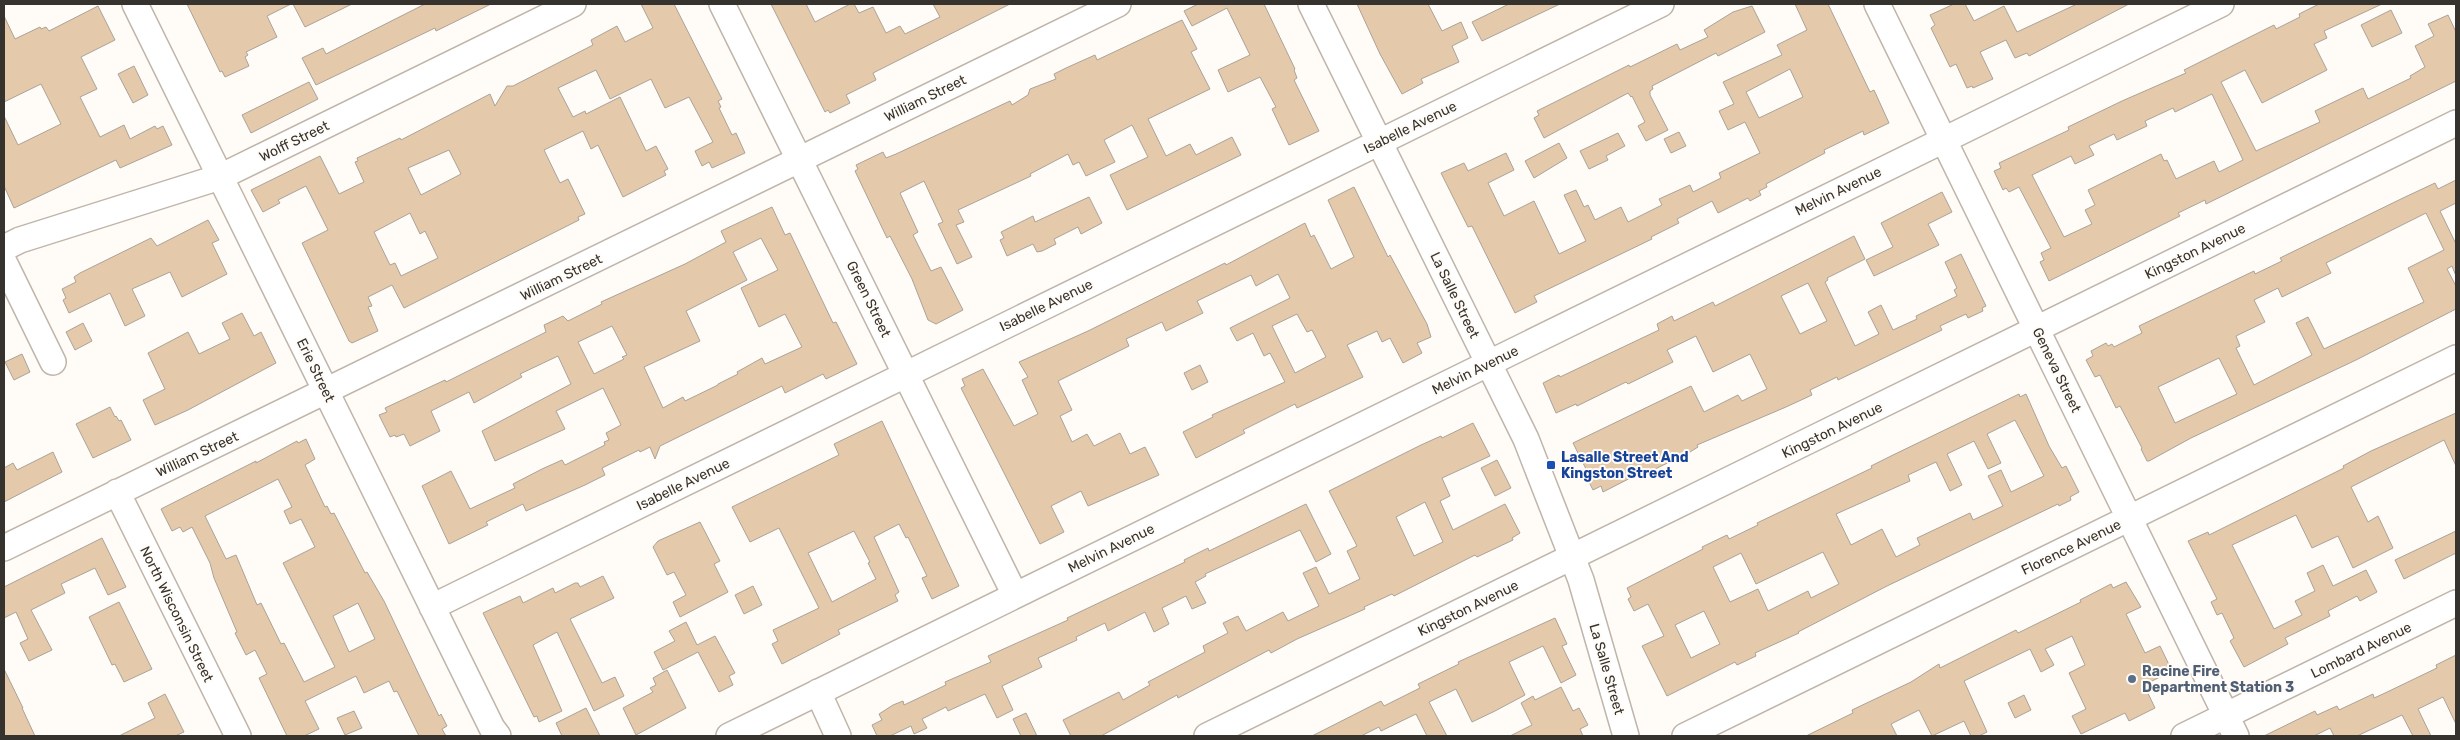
<svg xmlns="http://www.w3.org/2000/svg" width="2460" height="740" viewBox="0 0 2460 740" font-family="Rubik,sans-serif">
  <style>
    .building { fill: #e4caab; stroke: #aba298; fill-rule: evenodd }
    .lines { fill: none; stroke-linecap: round; stroke-linejoin: round }
    .minor-casing { stroke: #bfb5aa; stroke-width: 28 }
    .minor { stroke: #fff; stroke-width: 25 }
    .transit-dot { fill: #1a4fb4; stroke: #fffbf6; stroke-width: 2 }
    .service-dot { fill: #5c6f8a; stroke: #fffbf6; stroke-width: 2 }
    .labels { text-anchor: middle; stroke-width: 4; stroke-linejoin: round; paint-order: stroke }
    .street-label { font-size: 14px; fill: #36322e; stroke: #fffbf6 }
    .transit-label { font-size: 14px; font-weight: bold; fill: #164399; stroke: #fffbf6; text-anchor: start }
    .service-label { font-size: 14px; font-weight: bold; fill: #4e5e75; stroke: #fffbf6; text-anchor: start }
  </style>
  <rect width="100%" height="100%" fill="#fffbf6"/>
  <path class="building" d="M187 4H291L267 16 277 37 246 52 248 55 245 57 249 66 225 77 222 71 220 72Z
    M293 4H352L305 27Z
    M425 4H491L436 31 435 28 316 85 302 58 323 48 326 54Z
    M641 4H674L722 99 718 101 721 107 719 108 732 135 736 133 745 153 712 168 709 162 702 166 695 151 713 142 689 97 665 108 651 79 610 99 596 70 558 88 573 117 585 111 586 114 620 97 646 151 656 146 668 169 664 171 666 175 623 197 598 145 591 149 583 131 544 150 560 183 568 179 585 214 578 217 579 220 404 308 392 285 368 297 372 306 368 307 378 331 352 343 349 341 302 243 328 230 306 186 278 200 280 203 263 212 251 190 320 156 339 194 364 182 355 162 358 161 357 158 400 138 401 140 490 94 495 106 507 86H513L593 45 591 40 617 26 625 42 653 28ZM449 150 461 174 421 195 408 168ZM410 213 420 234 425 231 438 258 401 276 395 263 390 265 374 232Z
    M771 4H806L815 22 850 4H854L859 13 873 7 886 33 900 26 905 34 940 17 933 4H1010L873 73 876 80 846 95 850 103 830 113 828 110 825 112Z
    M1198 4H1264L1295 69 1294 70 1297 78 1294 80 1319 131 1289 145 1272 109 1276 107 1260 77 1228 92 1218 70 1250 55 1227 8 1192 26 1184 11Z
    M1357 4H1428L1442 31 1461 22 1468 38 1452 46 1459 62 1421 79 1423 83 1402 94 1380 54Z
    M1509 4H1560L1482 41 1472 22Z
    M1795 4H1828L1870 92 1874 90 1889 123 1864 135 1863 131 1824 150 1825 153 1766 184 1767 187 1759 191 1761 195 1750 201 1748 198 1718 213 1712 201 1677 219 1679 223 1651 237 1652 239 1534 296 1537 302 1515 313 1472 226 1468 227 1441 173 1464 163 1468 171 1506 153 1514 170 1488 183 1504 216 1534 201 1559 254 1586 241 1564 195 1576 190 1584 207 1588 205 1595 220 1621 207 1628 222 1662 205 1659 199 1690 185 1693 192 1721 178 1719 173 1760 153 1745 122 1728 130 1719 111 1734 104 1723 82 1782 55 1777 45 1807 30ZM1790 69 1803 97 1759 118 1746 92Z
    M1954 4H1965L1974 21 2004 6 2017 32 2077 4H2129L2029 56 2027 53 2015 58 2006 40 1980 52 1993 79 1973 88 1972 86 1967 88 1956 64 1950 67 1931 28 1935 25 1930 15Z
    M2319 4H2382L2324 31 2327 38 2314 44 2327 70 2262 103 2245 70 2221 82 2256 151 2320 122 2315 111 2363 88 2368 99 2411 78 2410 76 2425 67 2415 46 2434 36 2428 24 2448 15 2456 32V81L2206 204 2205 200 2178 213 2180 216 2049 281 2040 262 2044 260 2041 253 2051 248 2019 187 2009 192 2006 188 2003 190 1994 171 2001 168 1999 163 2069 130 2068 127 2122 101 2186 73 2184 70 2274 25 2276 29 2300 17 2299 14ZM2212 94 2243 160 2219 172 2214 161 2176 179 2167 160 2164 161 2161 154 2088 190 2095 205 2085 210 2092 224 2064 237 2032 175 2071 156 2075 164 2094 155 2089 146 2114 134 2117 140 2147 126 2145 121 2173 108 2175 112Z
    M98 6 115 40 81 57 97 89 80 97 100 137 124 125 130 139 155 126 157 129 163 126 172 145 120 168 116 160 14 208 4 186V116L18 145 61 124 41 84 4 102V16L15 39 40 27 41 29 46 27 49 31Z
    M1752 6 1765 32 1718 56 1716 53 1652 86 1653 89 1650 91V95L1668 130 1646 141 1638 126 1645 122 1632 96 1631 97 1628 93 1544 138 1534 118 1539 115 1537 111 1629 65 1630 67 1677 44 1680 50 1708 37 1704 30 1733 12Z
    M2391 10 2402 33 2372 47 2361 25Z
    M1182 20 1197 49 1191 52 1210 89 1148 119 1166 156 1190 144 1196 155 1232 137 1241 155 1127 210 1110 175 1148 157 1132 125 1104 140 1115 162 1086 176 1079 162 1073 165 1068 154 1030 174 1031 176 958 210 964 222 956 225 972 257 957 264 938 224 943 222 924 181 900 193 918 232 913 235 931 271 941 267 963 310 936 324 928 320 912 279 890 236 887 238 855 171 858 169 856 165 883 152 886 158 896 154 1010 101 1012 105 1028 95 1030 89 1056 79 1054 74 1066 68 1095 55 1097 60Z
    M134 66 148 95 133 103 118 74Z
    M309 82 318 99 251 133 242 115Z
    M1679 132 1686 146 1671 153 1664 139Z
    M1618 133 1625 146 1606 156 1608 160 1589 169 1580 151Z
    M1559 143 1567 158 1534 178 1525 161Z
    M2456 180V203L2440 211 2456 244V276L2452 266 2447 269 2456 286V309L2356 360 2191 438 2149 461H2147L2141 449 2142 448 2120 406 2116 408 2100 375 2095 377 2086 360 2093 356 2091 351 2106 343 2108 346 2112 344 2114 347 2142 333 2139 326 2254 271 2255 274 2282 261 2280 258 2403 198 2435 183 2438 189ZM2426 213 2444 250 2408 268 2424 302 2324 349 2308 317 2296 323 2312 355 2254 385 2236 348 2240 346 2236 336 2265 322 2254 300 2278 288 2282 297 2331 273 2326 263ZM2219 358 2237 394 2175 423 2158 387Z
    M1354 187 1388 257 1390 255 1427 324 1431 337 1417 343 1422 353 1403 363 1390 338 1382 342 1377 331 1347 345 1363 377 1297 408 1295 404 1243 430 1245 433 1196 458 1183 432 1213 417 1212 415 1285 382 1270 353 1264 356 1253 333 1237 341 1230 328 1290 298 1278 274 1256 286 1251 275 1197 301 1203 313 1166 331 1162 322 1126 339 1129 346 1058 381 1072 410 1060 416 1072 442 1087 434 1094 446 1120 433 1130 454 1145 447 1159 475 1088 506 1081 491 1051 506 1064 532 1040 544 961 388 965 386 962 379 983 369 1014 426 1038 414 1022 380 1028 377 1019 362 1088 331 1225 263 1226 265 1305 223 1311 237 1314 235 1331 269 1354 257 1328 200ZM1297 314 1307 332 1312 330 1326 357 1295 373 1272 326Z
    M1942 192 1952 212 1928 224 1939 245 1874 276 1866 260 1893 247 1881 223Z
    M1089 197 1102 223 1081 234 1078 227 1054 239 1056 244 1042 251 1037 252 1033 244 1007 256 1000 240 1004 238 1001 232 1033 216 1035 222Z
    M772 207 785 235 790 233 833 323 836 322 857 364 826 379 823 374 785 393 782 386 660 446 655 459 650 447 640 452 639 450 602 468 605 475 585 485 526 511 523 504 486 522 488 525 449 544 422 486 451 471 470 509 515 488 513 484 542 469 562 460 565 465 605 445 604 442 609 440 606 433 621 425 603 388 556 411 565 429 495 461 482 431 571 384 558 356 520 374 522 377 474 403 469 392 431 411 440 431 410 446 404 434 396 437 395 435 390 437 379 415 387 412 385 408 445 380 446 382 546 332 544 325 563 316 568 321 602 304 601 302 685 264 726 242 721 231ZM761 238 778 270 741 288 759 327 785 314 802 347 765 364 762 358 737 372 738 374 718 384V385L685 401 683 397 663 408 644 367 700 341 686 311 747 280 733 252ZM612 326 627 355 622 357 624 359 594 374 578 342Z
    M208 220 219 240 212 243 227 274 182 297 170 272 132 289 145 316 125 326 110 293 69 313 63 300 66 298 62 289 76 282 74 277 80 273 151 238 157 246Z
    M1854 236 1865 259 1827 278 1828 280 1825 282 1855 346 1879 334 1868 312 1881 305 1893 330 1917 319 1916 316 1957 296 1954 290 1957 288 1945 262 1961 254 1986 306 1982 308 1983 311 1968 318 1966 314 1940 326 1942 330 1838 380 1837 377 1810 390 1812 395 1786 407 1697 445 1698 447 1690 452 1647 473 1646 470 1603 492 1601 486 1593 490 1584 472 1587 471 1573 443 1691 386 1704 412 1738 395 1742 401 1767 389 1750 354 1713 372 1696 336 1667 350 1673 362 1628 384 1626 382 1577 406 1576 404 1556 413 1543 383 1559 375 1560 377 1659 330 1657 324 1672 316 1674 321 1713 302 1715 306ZM1808 283 1827 321 1800 334 1781 296Z
    M242 313 254 336 261 332 276 363 188 410 155 425 143 400 165 389 148 353 188 332 199 354 230 339 222 323Z
    M83 323 92 341 75 350 66 332Z
    M22 354 30 372 14 380 5 362Z
    M1200 365 1208 382 1192 390 1184 373Z
    M2019 394 2020 397 2026 394 2049 446 2062 468 2066 466 2079 492 2070 497 2071 500 2059 506 2058 504 1887 586 1798 632 1799 633 1755 653 1756 656 1737 665 1735 662 1667 696 1642 646 1664 636 1648 604 1634 611 1628 599 1631 597 1627 588 1703 549 1702 547 1727 535 1729 539 1758 525 1757 523 1872 468 1871 466 1891 456ZM2015 420 2044 476 2011 492 2001 470 1988 476 2003 506 1973 520 1970 513 1917 538 1920 545 1896 557 1882 529 1851 545 1836 514 1910 481 1908 475 1936 462 1950 491 1962 485 1947 454 1974 441 1988 469 2001 463 1987 434ZM1823 552 1839 584 1811 598 1808 591 1768 611 1758 589 1730 602 1713 567 1741 553 1756 584ZM1704 611 1720 644 1691 658 1675 625Z
    M110 407 115 417 116 416 119 421 121 420 131 440 93 458 76 424Z
    M2456 413V466L2444 440 2351 487 2368 522 2378 516 2393 548 2353 568 2338 536 2312 548 2296 515 2232 545 2274 629 2302 615 2295 601 2315 591 2307 573 2323 565 2333 586 2366 570 2377 592 2360 601 2357 596 2328 611 2330 616 2285 638 2288 644 2244 667 2230 641 2234 638 2222 613 2217 615 2211 602 2217 599 2188 541 2208 532 2209 535 2344 468 2343 466 2371 451Z
    M882 421 959 586 932 599 922 578 927 576 908 537 906 538 899 524 874 537 899 592 895 595 898 601 838 630 840 634 782 664 772 644 778 641 773 630 819 608 779 528 750 542 732 507 839 455 834 444ZM854 531 870 562 868 563 876 579 832 602 808 553Z
    M1473 423 1490 456 1442 478 1450 496 1440 501 1453 530 1505 504 1520 533 1512 538 1513 540 1477 557 1475 555 1394 596 1392 594 1364 607 1365 609 1297 639 1271 653 1269 650 1178 698 1177 695 1101 736H1071L1063 720 1119 692 1123 700 1150 685 1148 682 1205 652 1203 646 1228 633 1223 623 1238 616 1246 631 1283 612 1288 621 1319 606 1303 573 1316 567 1329 594 1360 579 1347 551 1357 546 1329 491 1421 445 1441 436 1442 438ZM1425 502 1443 542 1414 556 1396 517Z
    M306 439 315 459 305 465 325 507 327 506 331 514 334 513 365 573 367 572 384 601 421 679 439 716 441 714 447 726 442 729 446 736H419L397 691 394 692 389 681 364 693 356 676 305 701 319 729 304 736H287L259 678 267 674 255 650 246 655 235 633 237 632 214 578 210 563 192 527 183 532 180 527 172 531 161 509 256 461V463L297 441 298 443ZM278 479 292 507 284 511 290 524 301 519 315 547 283 563 335 667 304 682 284 643 281 644 261 603 257 605 236 555 226 559 205 516ZM358 603 375 639 349 652 333 616Z
    M53 452 62 472 4 502V468L13 463 17 470Z
    M1497 460 1511 488 1495 496 1481 468Z
    M1306 504 1331 554 1316 562 1300 530 1205 574 1206 576 1195 582 1206 603 1192 609 1186 596 1162 608 1169 624 1154 632 1145 612 1108 631 1105 623 1076 637 1077 640 1038 658 1042 667 1002 686 1013 710 997 718 985 694 948 711 946 707 922 719 927 728 914 734 911 726 890 736H877L872 725 882 720 879 714 893 705 903 701 904 705 946 685 945 682 991 662 988 656 1068 620 1067 618 1185 562 1184 560 1208 548 1209 551Z
    M700 522 720 561 714 564 728 592 680 617 673 602 686 595 674 572 667 575 653 547 658 541Z
    M2456 531V553L2404 579 2395 560Z
    M102 538 126 587 108 595 95 568 61 584 65 593 31 610 52 650 29 661 20 643 28 639 16 612 4 618V587Z
    M603 576 614 598 570 619 602 683 615 677 624 696 594 711 557 632 533 645 562 711 539 722 537 716 534 717 483 613 520 596 523 603 553 588 555 593 575 583H578L580 587Z
    M2126 582 2141 607 2126 614 2145 653 2160 646 2172 671 2144 685 2155 708 2129 721 2125 713 2081 734 2072 716 2086 709 2069 673 2085 665 2072 636 2045 649 2054 665 2041 672 2030 649 1964 681 1987 732 1979 736H1971L1964 721 1932 736 1919 710 1891 724 1897 736H1806L1853 713 1852 710 1911 682 1939 664 1940 668 2016 630 2018 633 2081 602 2080 600 2111 584 2113 588Z
    M753 586 762 605 744 614 735 595Z
    M119 602 152 669 124 682 115 664 112 665 89 617Z
    M1555 618 1567 644 1562 646 1576 675 1561 683 1543 646 1509 662 1525 695 1495 711 1472 722 1456 689 1429 702 1447 736H1427L1416 714 1381 731 1379 727 1361 736H1312L1381 701 1384 706 1420 688 1418 684 1459 664 1458 662Z
    M686 622 697 645 715 636 735 673 729 676 733 685 719 692 698 652 663 670 654 652 675 641 669 631Z
    M2456 655V724L2443 697 2418 709 2431 736H2413L2402 715 2357 736H2334L2330 728 2314 736H2264L2315 711 2317 715 2337 706 2339 710 2373 694 2374 698 2383 694 2437 668 2436 665Z
    M4 669 23 708H22L35 736H4Z
    M667 670 686 708 636 735 623 708 653 692 650 688 656 685 653 678Z
    M1561 687 1573 711 1579 708 1588 725 1580 729 1583 736H1510L1532 725 1521 703 1533 696 1535 700Z
    M165 694 184 732 175 736H119L155 718 148 703Z
    M2024 695 2031 710 2015 718 2008 703Z
    M586 708 600 736H562L556 723Z
    M354 711 362 728 345 735 337 718Z
    M1026 713 1037 736H1021L1013 719Z"/>
  <g class="lines">
    <defs>
      <path id="minor" d="M135 4 492 728 498 736
        M722 4 1015 595
        M1311 4 1526 439 1581 580 1626 736
        M1877 4 2236 736
        M4 248 20 240 220 177 573 4
        M4 262 53 362
        M117 492 238 736
        M4 548 1118 4
        M432 607 1661 4
        M818 692 838 736
        M729 736 2221 4
        M1207 736 2456 123
        M1685 736 2456 358
        M2184 736 2456 603"/>
    </defs>
    <use href="#minor" class="minor-casing"/>
    <use href="#minor" class="minor"/>
  </g>
  <rect class="transit-dot" x="1546" y="460" width="10" height="10" rx="2.5"/>
  <circle class="service-dot" cx="2132" cy="679" r="5"/>
  <g class="labels">
    <g class="street-label">
      <text transform="translate(925 98) rotate(-26)" y="5">William Street</text>
      <text transform="translate(1410 127) rotate(-26)" y="5">Isabelle Avenue</text>
      <text transform="translate(294 141) rotate(-26)" y="5">Wolff Street</text>
      <text transform="translate(1838 191) rotate(-26)" y="5">Melvin Avenue</text>
      <text transform="translate(2195 251) rotate(-26)" y="5">Kingston Avenue</text>
      <text transform="translate(561 277) rotate(-26)" y="5">William Street</text>
      <text transform="translate(1455 295) rotate(64)" y="5">La Salle Street</text>
      <text transform="translate(869 299) rotate(64)" y="5">Green Street</text>
      <text transform="translate(1046 305) rotate(-26)" y="5">Isabelle Avenue</text>
      <text transform="translate(316 370) rotate(64)" y="5">Erie Street</text>
      <text transform="translate(1475 370) rotate(-26)" y="5">Melvin Avenue</text>
      <text transform="translate(2057 370) rotate(64)" y="5">Geneva Street</text>
      <text transform="translate(1832 430) rotate(-26)" y="5">Kingston Avenue</text>
      <text transform="translate(197 454) rotate(-25)" y="5">William Street</text>
      <text transform="translate(683 484) rotate(-26)" y="5">Isabelle Avenue</text>
      <text transform="translate(2071 547) rotate(-26)" y="5">Florence Avenue</text>
      <text transform="translate(1111 548) rotate(-26)" y="5">Melvin Avenue</text>
      <text transform="translate(1468 608) rotate(-26)" y="5">Kingston Avenue</text>
      <text transform="translate(177 614) rotate(64)" y="5">North Wisconsin Street</text>
      <text transform="translate(2361 650) rotate(-26)" y="5">Lombard Avenue</text>
      <text transform="translate(1607 669) rotate(74)" y="5">La Salle Street</text>
    </g>
    <g class="transit-label">
      <text x="1561" y="462">Lasalle Street And<tspan x="1561" dy="16">Kingston Street</tspan></text>
    </g>
    <g class="service-label">
      <text x="2142" y="676">Racine Fire<tspan x="2142" dy="16">Department Station 3</tspan></text>
    </g>
  </g>
  <rect width="2460" height="740" fill="none" stroke="#36322e" stroke-width="10"/>
</svg>
